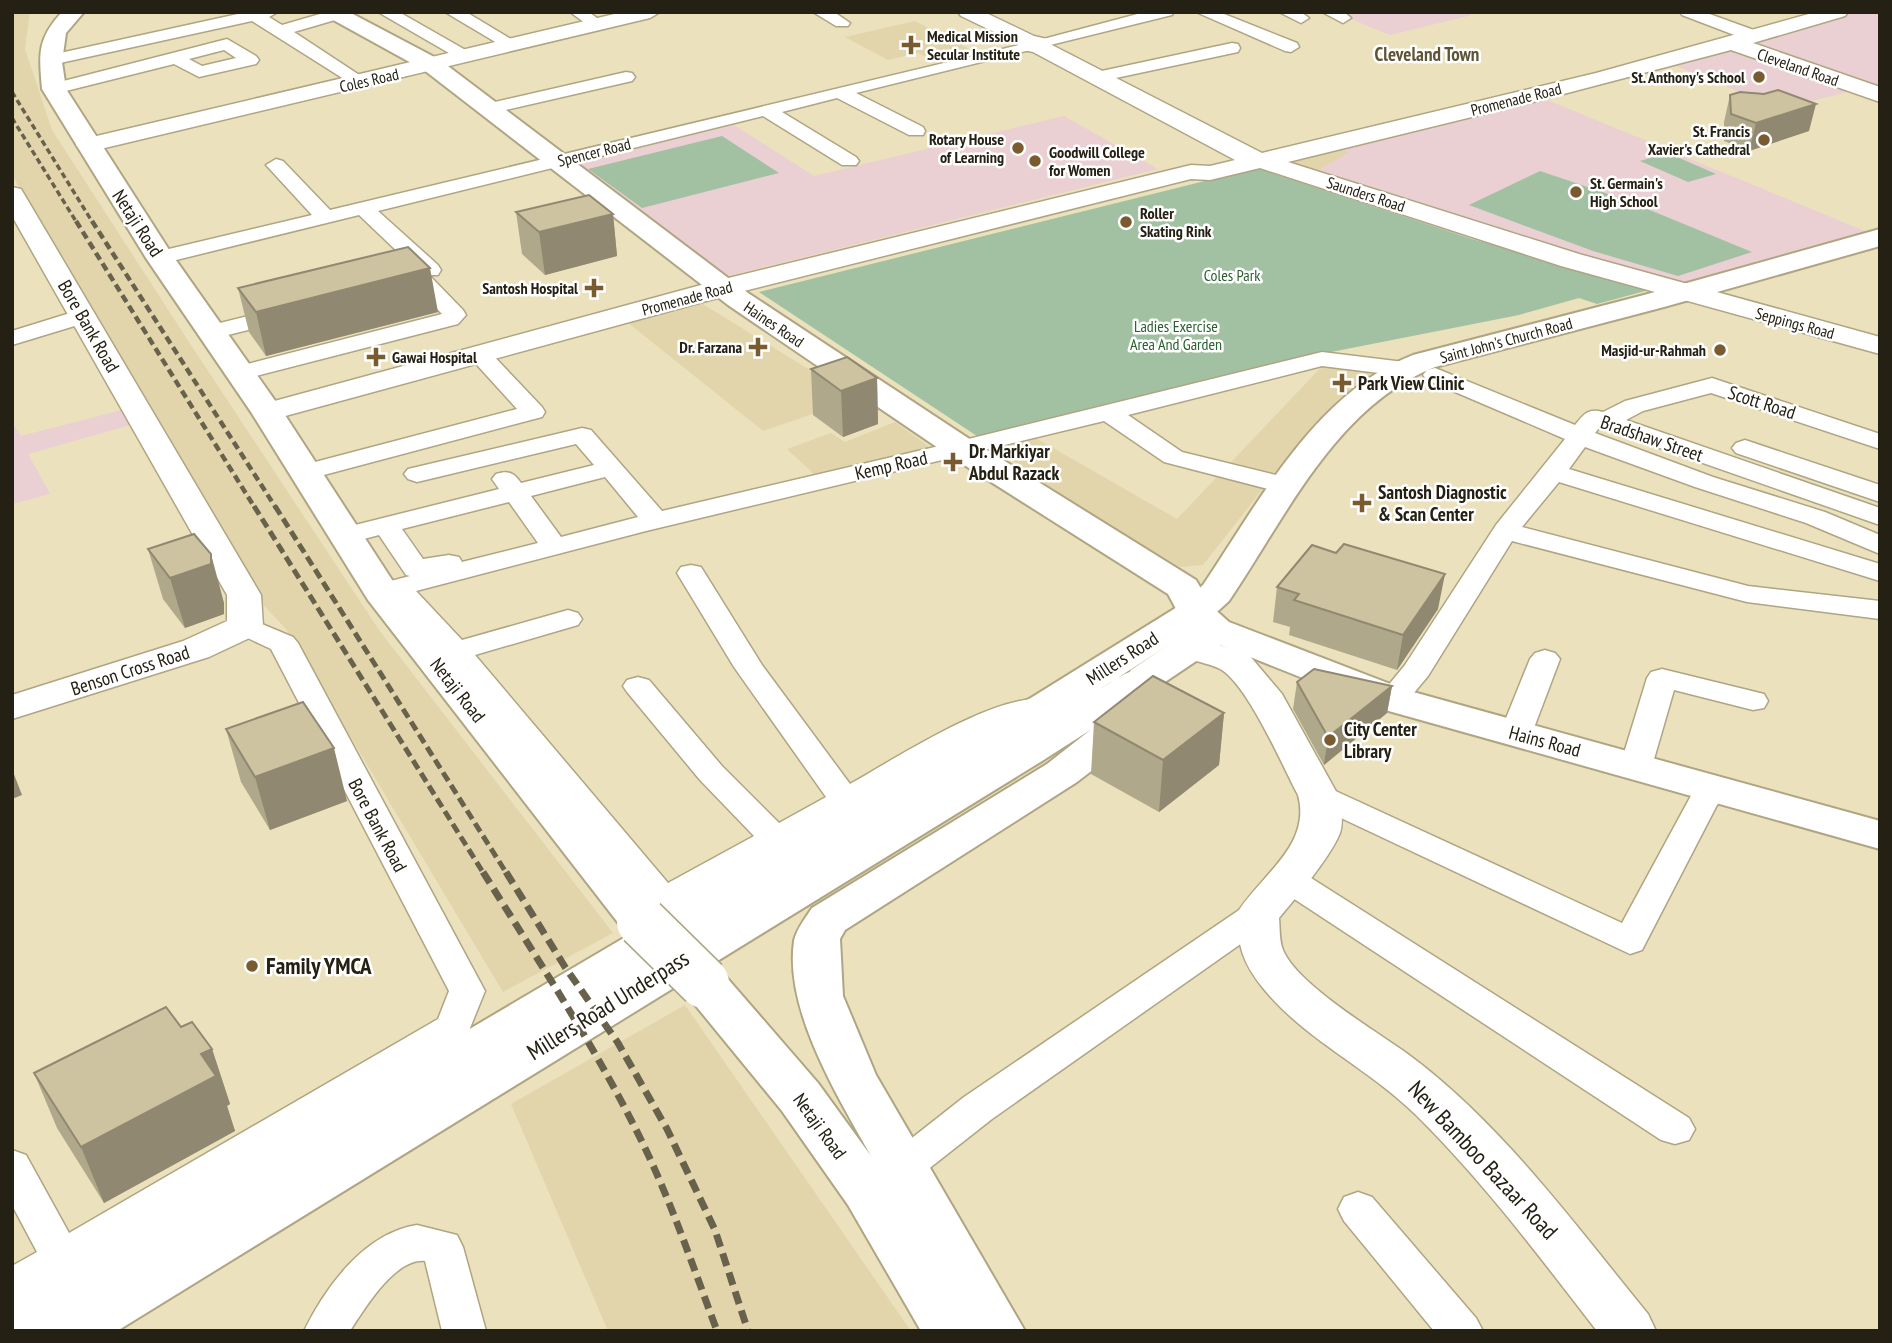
<svg xmlns="http://www.w3.org/2000/svg" width="1892" height="1343" viewBox="0 0 1892 1343" font-family="'PT Sans Narrow',sans-serif">
  <style>
    .built { fill: #e2d5ab }
    .education { fill: #eacfd3 }
    .green { fill: #a1c1a2 }
    .lines { fill: none; stroke-linecap: round; stroke-linejoin: round }
    .minor-casing { stroke: #afa583; stroke-width: 3 }
    .tertiary-casing { stroke: #afa583; stroke-width: 3 }
    .secondary-casing { stroke: #afa583; stroke-width: 4 }
    .primary-casing { stroke: #afa583; stroke-width: 4 }
    .minor { fill: #fff; fill-rule: evenodd }
    .tertiary { fill: #fff; fill-rule: evenodd }
    .secondary { fill: #fff; fill-rule: evenodd }
    .primary { fill: #fff; fill-rule: evenodd }
    .rail-far3 { stroke: #68624d; stroke-width: 3.5; stroke-dasharray: 6 3.5; stroke-linecap: butt }
    .rail-far2 { stroke: #68624d; stroke-width: 4.5; stroke-dasharray: 8 4.5; stroke-linecap: butt }
    .rail-far1 { stroke: #68624d; stroke-width: 5; stroke-dasharray: 10 5; stroke-linecap: butt }
    .rail { stroke: #68624d; stroke-width: 7; stroke-dasharray: 13 7; stroke-linecap: butt }
    .primary-bridge-casing { stroke: #afa583; stroke-width: 53; stroke-linecap: butt }
    .primary-bridge { stroke: #fff; stroke-width: 50 }
    .wall { fill: #b0a88a }
    .shaded-wall { fill: #908870 }
    .building { fill: #cdc3a0; stroke: #908870; stroke-width: 2 }
    .poi-dot { fill: #795b2f; stroke: #fff; stroke-width: 2.5 }
    .labels { text-anchor: middle; stroke-width: 5; stroke-linejoin: round; paint-order: stroke }
    .far-poi-label { font-size: 16px; font-weight: bold; fill: #242013; stroke: #fff; text-anchor: end }
    .far-street-label { font-size: 16px; fill: #242013; stroke: #fff }
    .far-park-label { font-size: 16px; fill: #295f2f; stroke: #fff }
    .far-quarter-label { font-size: 19px; font-weight: bold; fill: #5d5435; stroke: #fff }
    .street-label { font-size: 19px; fill: #242013; stroke: #fff }
    .poi-label { font-size: 19px; font-weight: bold; fill: #242013; stroke: #fff; text-anchor: start }
    .near-poi-label { font-size: 23px; font-weight: bold; fill: #242013; stroke: #fff; text-anchor: start }
    .near-street-label { font-size: 23px; fill: #242013; stroke: #fff }
  </style>
  <rect width="100%" height="100%" fill="#ebe1bd"/>
  <path class="built" d="M12 12H30L25 49 52 130 187 339 379 630 613 933 503 992 286 629 254 595 12 175Z
    M915 21 977 53 937 62 918 53 888 60 845 37Z
    M1331 146 1350 152 1317 171 1279 159Z
    M698 301 857 399 763 431 627 322Z
    M1326 362 1376 372 1322 417 1295 448 1203 565 1180 567 1025 475 1014 462 1011 445 1034 437 1177 519Z
    M895 422 931 448 815 475 787 449 831 433 845 442Z
    M685 1005 911 1331H608L511 1104Z"/>
  <path class="education" d="M1334 12H1465L1472 15 1390 35Z
    M1847 12H1880V88L1744 43Z
    M1733 48 1851 91 1782 109 1671 64Z
    M1540 97 1867 232 1680 285 1317 171 1349 152 1331 146Z
    M1064 116 1158 169 720 278 576 163 734 125 814 176Z
    M122 410 130 425 28 454 50 494 12 504V422L21 436Z"/>
  <path class="green" d="M722 136 779 173 642 208 588 169Z
    M1668 153 1716 174 1688 182 1640 161Z
    M1257 168 1472 239 1649 290 1597 304 1579 298 1519 315 1321 354 980 438 759 292Z
    M1540 171 1623 199 1752 252 1678 276 1593 251 1469 205Z"/>
  <g class="lines">
    <defs>
      <path id="minor" d="M247 12H278L269 17 282 25 327 12H354L352 15 294 32 370 82 367 86H355L252 21 51 65 42 60 51 55Z
        M378 12H399L476 56 467 61 461 60Z
        M445 12H466L521 45 513 50 507 49Z
        M570 12H589L606 25 604 28H592Z
        M813 12H834L850 23 848 26H836Z
        M1145 12H1174L1172 15 856 93 923 127 925 131 923 135H909L837 98 782 112 856 157 859 161 856 165H842L763 116 378 211 438 265 441 270 438 275H422L359 215 160 264 152 263 149 258 152 253 312 215 266 165 276 159 283 161 330 210 1032 42Z
        M1196 12H1219L1297 43 1299 47 1291 52 1285 51Z
        M1279 12H1301L1309 18 1301 23Z
        M1322 12H1344L1351 18 1343 23Z
        M1680 12H1704L1762 33 1764 37 1756 42 1750 41 1682 15Z
        M227 39 256 56 259 60 256 64 199 77 174 64 54 94 45 89 48 85ZM224 50 236 58 202 66 189 59Z
        M1232 43 1238 44 1240 48 1238 52 1097 82 1088 77 1097 72Z
        M626 72 632 73 635 77 632 81 488 114 479 109 482 105Z
        M422 274 430 276 463 310 466 315 458 324 240 380 232 378 228 373 232 368 442 314 417 288 392 289 389 284 392 279Z
        M284 307 292 309 295 314 292 319 212 339 204 337 201 332 204 327Z
        M83 309 91 311 94 316 91 321 12 345V331Z
        M479 347 487 349 542 407 545 412 542 417 305 480 296 477 292 472 296 467 517 409 467 354 471 349Z
        M1322 352 1404 362 1412 364 1416 369 1412 374 1404 376 1322 366 1128 415 1182 452 1296 480 1300 486 1296 492 1287 494 1164 462 1104 421 646 531 416 591 462 640 568 610 578 613 582 619 578 625 475 655 668 883 754 836 700 780 627 692 623 686 627 680 638 677 649 680 722 766 779 823 826 797 734 667 677 573 681 567 691 565 701 567 762 665 850 784C895 759 1002 688 1051 700L1055 707 1051 714 1009 723 675 909 663 913 651 909 446 657 391 598 381 600 371 598 367 592 371 586 410 576 406 575 379 535 345 544 335 542 332 536 335 530 499 489 492 479 496 474C509 470 514 473 521 483L594 465 576 444 417 482 408 479 404 474 408 469 582 428 591 430 662 511 952 443ZM605 477 638 517 561 537 531 496ZM509 502 538 543 462 562 459 557 449 555 423 559 402 529Z
        M1435 368 1575 425C1584 414 1588 408 1603 412L1625 401 1712 378 1880 434V449L1711 393 1643 411 1626 420 1880 508V525L1600 427 1595 433 1713 477 1825 512 1880 535V554L1806 523 1695 487 1585 447 1569 469 1880 564V581L1559 482 1522 527 1748 586 1880 601V619L1747 602 1512 541 1428 676 1403 706 1392 708 1381 706 1377 699 1405 665 1496 525 1565 439 1427 380 1423 375 1427 370Z
        M1745 440 1880 485V502L1736 453 1732 448 1736 443Z
        M245 617 293 637 298 643 485 991 466 1038 27 1301 12 1306V1266L37 1252 12 1205V1150L26 1155 69 1233 438 1019 449 991 271 649 235 632 231 626 235 620Z
        M1545 650 1555 653 1560 659 1532 733 1527 740 1516 743 1505 740 1500 733 1530 659 1535 653Z
        M1662 669 1764 694 1768 701 1764 708 1753 710 1674 690 1652 766 1647 773 1636 776 1625 773 1620 766 1647 678 1651 672Z
        M1716 778 1727 781 1732 788 1717 805 1642 950 1630 954 1307 802 1302 795 1307 788 1318 784 1329 788 1622 923 1693 792 1705 781Z
        M1288 867 1300 871 1689 1118 1695 1129 1689 1140 1675 1144 1661 1140 1276 887 1271 879 1276 871Z
        M1257 903 1269 906 1274 915 1269 924 992 1119 917 1178 903 1183 889 1178 883 1167 889 1156 964 1097 1245 906Z
        M1358 1192 1372 1197 1476 1318 1483 1331H1434L1344 1221 1338 1209 1344 1197Z
        M417 1225 457 1235 463 1247 486 1331H442L425 1261C395 1258 365 1308 350 1331H304C326 1286 365 1233 417 1225Z"/>
      <path id="tertiary" d="M623 12H660L650 18 88 152 80 150 76 145 80 140 88 138Z
        M958 12H984L1034 36 1047 39 1050 44 1262 153 1596 73 1816 12H1848L1845 16 1753 43 1880 87V102L1731 50 1533 102 1288 162 1579 254 1880 337V354L1561 266 1260 168 1210 180 1191 179 732 294 267 421 256 418 252 412 256 406 712 282 1191 165 1210 166 1235 160 1033 52 1019 49 1017 43 961 16Z
        M12 187 21 189 24 194 261 595 263 626 258 634 209 657 12 719V695L183 641 227 621V595L12 216Z
        M1193 636 1249 655 1282 694 1338 795C1341 807 1344 821 1340 833 1331 856 1296 898 1279 918 1280 928 1279 940 1283 950 1297 984 1374 1030 1405 1052 1499 1120 1575 1225 1648 1314L1656 1331H1597C1539 1256 1482 1180 1415 1114 1368 1068 1304 1039 1263 988 1242 962 1239 947 1236 915 1259 876 1312 846 1298 795 1282 765 1249 688 1222 670 1207 661 1186 663 1175 647L1180 639Z"/>
      <path id="secondary" d="M1880 229V246L1664 307 1435 367C1335 407 1286 517 1229 601L1208 620 1097 691C1118 678 1134 664 1159 670L1164 678 1159 686 1042 761 117 1331H12V1299L1034 696 1182 604 1203 585C1259 502 1315 393 1413 355L1644 295Z"/>
      <path id="primary" d="M62 12H84L66 33 62 62 66 89 173 256 283 412 396 586 658 911 665 922 658 933 642 938 626 933 368 600 251 412 146 258 42 89C39 54 37 39 62 12Z
        M323 12H349L440 60 748 293 974 442 1196 580 1211 606 1229 622 1406 690 1880 821V849L1378 708 1220 645 1165 682 1166 705 1142 732 1077 782 845 930 840 939 843 996 876 1075 1025 1331H921L848 1205 782 1111 687 995 681 983 687 971 704 966 721 971 818 1083 871 1156C838 1097 784 1010 794 941 796 930 806 917 812 908L1047 764 1126 702V678L1131 670 1192 629 1182 620 1168 594 950 456 728 305 424 70 326 16Z"/>
    </defs>
    <use href="#minor" class="minor-casing"/>
    <use href="#tertiary" class="tertiary-casing"/>
    <use href="#secondary" class="secondary-casing"/>
    <use href="#primary" class="primary-casing"/>
    <use href="#minor" class="minor"/>
    <use href="#tertiary" class="tertiary"/>
    <use href="#secondary" class="secondary"/>
    <use href="#primary" class="primary"/>
    <path class="rail-far3" d="M12 92 93 223
      M12 118 77 223"/>
    <path class="rail-far2" d="M76 221 255 508
      M92 221 276 508"/>
    <path class="rail-far1" d="M254 506 484 874
      M275 506 507 874"/>
    <path class="rail" d="M483 872C539 962 599 1052 645 1148 673 1207 694 1269 717 1331
      M506 872 565 967 618 1043 667 1129 715 1230 748 1331"/>
    <defs>
      <path id="primary-bridge" d="M642 922 704 983"/>
    </defs>
    <use href="#primary-bridge" class="primary-bridge-casing"/>
    <use href="#primary-bridge" class="primary-bridge"/>
  </g>
  <path class="wall" d="M1730 95 1809 131 1749 151 1724 141V122Z
    M516 212 613 214 617 256 545 275 522 254Z
    M238 288 438 312 266 356 249 332Z
    M811 369 877 378 878 424 843 437 813 415Z
    M148 549 224 603V614L185 628 163 599Z
    M1277 587 1438 609 1397 670 1289 635 1290 627 1273 622Z
    M1297 682 1392 686 1387 713 1324 765 1293 709Z
    M1224 713 1219 765 1159 812 1091 774 1094 722Z
    M226 729 347 801 270 830 241 782Z
    M181 1027 212 1049 230 1104 227 1106 235 1131 104 1203 57 1128 34 1073Z"/>
  <path class="shaded-wall" d="M1816 104 1809 131 1749 151 1756 123Z
    M613 214 617 256 545 275 539 232Z
    M430 268 438 312 266 356 256 312Z
    M877 378 878 424 843 437 841 391Z
    M211 554 224 603V614L185 628 170 578Z
    M1445 574 1438 609 1397 670 1403 635Z
    M1392 686 1387 713 1324 765 1328 737Z
    M1224 713 1219 765 1159 812 1163 760Z
    M334 748 347 801 270 830 255 777Z
    M12 769 22 795 12 799Z
    M212 1049 230 1104 227 1106 235 1131 104 1203 81 1147 201 1054Z"/>
  <path class="building" d="M1778 90 1816 104 1756 123 1731 114 1730 95 1740 92 1764 94Z
    M589 195 613 214 539 232 516 212Z
    M408 247 430 268 256 312 238 288Z
    M847 357 877 378 841 391 811 369Z
    M194 534 211 554V564L170 578 148 549Z
    M1344 544 1445 574 1403 635 1294 600 1299 594 1277 587 1312 545 1336 553Z
    M1314 669 1392 686 1328 737 1297 682Z
    M1153 676 1224 713 1163 760 1094 722Z
    M303 702 334 748 255 777 226 729Z
    M166 1007 181 1027 192 1022 212 1049 201 1054 216 1076 81 1147 34 1073Z"/>
  <g class="poi-dot">
    <path d="M907.5 34.5h7v7h7v7h-7v7h-7v-7h-7v-7h7z"/>
    <circle cx="1759" cy="77" r="7"/>
    <circle cx="1764" cy="140" r="7"/>
    <circle cx="1018" cy="148" r="7"/>
    <circle cx="1035" cy="161" r="7"/>
    <circle cx="1576" cy="192" r="7"/>
    <circle cx="1126" cy="222" r="7"/>
    <path d="M590.5 277.5h7v7h7v7h-7v7h-7v-7h-7v-7h7z"/>
    <path d="M754.5 336.5h7v7h7v7h-7v7h-7v-7h-7v-7h7z"/>
    <circle cx="1720" cy="350" r="7"/>
    <path d="M372.5 346.5h7v7h7v7h-7v7h-7v-7h-7v-7h7z"/>
    <path d="M1338.5 372.5h7v7h7v7h-7v7h-7v-7h-7v-7h7z"/>
    <path d="M949.5 451.5h7v7h7v7h-7v7h-7v-7h-7v-7h7z"/>
    <path d="M1358.5 492.5h7v7h7v7h-7v7h-7v-7h-7v-7h7z"/>
    <circle cx="1330" cy="740" r="7"/>
    <circle cx="252" cy="966" r="7"/>
  </g>
  <g class="labels">
    <g class="far-poi-label">
      <text x="927" y="42" text-anchor="start">Medical Mission<tspan x="927" dy="18">Secular Institute</tspan></text>
      <text x="1745" y="83">St. Anthony's School</text>
      <text x="1750" y="137">St. Francis<tspan x="1750" dy="18">Xavier's Cathedral</tspan></text>
      <text x="1004" y="145">Rotary House<tspan x="1004" dy="18">of Learning</tspan></text>
      <text x="1049" y="158" text-anchor="start">Goodwill College<tspan x="1049" dy="18">for Women</tspan></text>
      <text x="1590" y="189" text-anchor="start">St. Germain's<tspan x="1590" dy="18">High School</tspan></text>
      <text x="1140" y="219" text-anchor="start">Roller<tspan x="1140" dy="18">Skating Rink</tspan></text>
      <text x="578" y="294">Santosh Hospital</text>
      <text x="742" y="353">Dr. Farzana</text>
      <text x="1706" y="356">Masjid-ur-Rahmah</text>
      <text x="392" y="363" text-anchor="start">Gawai Hospital</text>
    </g>
    <g class="far-street-label">
      <text transform="translate(1798 67) rotate(19)" y="6">Cleveland Road</text>
      <text transform="translate(369 80) rotate(-13)" y="6">Coles Road</text>
      <text transform="translate(1516 99) rotate(-14)" y="6">Promenade Road</text>
      <text transform="translate(594 152) rotate(-14)" y="6">Spencer Road</text>
      <text transform="translate(1366 194) rotate(18)" y="6">Saunders Road</text>
      <text transform="translate(687 298) rotate(-15)" y="6">Promenade Road</text>
      <text transform="translate(1795 323) rotate(15)" y="6">Seppings Road</text>
      <text transform="translate(774 324) rotate(34)" y="6">Haines Road</text>
      <text transform="translate(1506 340) rotate(-15)" y="6">Saint John's Church Road</text>
    </g>
    <g class="far-park-label">
      <text x="1232" y="281">Coles Park</text>
      <text x="1176" y="332">Ladies Exercise<tspan x="1176" dy="18">Area And Garden</tspan></text>
    </g>
    <g class="far-quarter-label">
      <text x="1427" y="61">Cleveland Town</text>
    </g>
    <g class="street-label">
      <text transform="translate(138 223) rotate(57)" y="7">Netaji Road</text>
      <text transform="translate(89 326) rotate(60)" y="7">Bore Bank Road</text>
      <text transform="translate(1762 402) rotate(18)" y="7">Scott Road</text>
      <text transform="translate(1652 438) rotate(19)" y="7">Bradshaw Street</text>
      <text transform="translate(891 465) rotate(-13)" y="7">Kemp Road</text>
      <text transform="translate(1122 658) rotate(-33)" y="7">Millers Road</text>
      <text transform="translate(130 670) rotate(-18)" y="7">Benson Cross Road</text>
      <text transform="translate(458 690) rotate(52)" y="7">Netaji Road</text>
      <text transform="translate(1545 741) rotate(15)" y="7">Hains Road</text>
      <text transform="translate(378 825) rotate(62)" y="7">Bore Bank Road</text>
      <text transform="translate(820 1126) rotate(54)" y="7">Netaji Road</text>
    </g>
    <g class="poi-label">
      <text x="1358" y="390">Park View Clinic</text>
      <text x="969" y="458">Dr. Markiyar<tspan x="969" dy="22">Abdul Razack</tspan></text>
      <text x="1378" y="499">Santosh Diagnostic<tspan x="1378" dy="22">&amp; Scan Center</tspan></text>
      <text x="1344" y="736">City Center<tspan x="1344" dy="22">Library</tspan></text>
    </g>
    <g class="near-poi-label">
      <text x="266" y="974">Family YMCA</text>
    </g>
    <g class="near-street-label">
      <text transform="translate(608 1005) rotate(-32)" y="8">Millers Road Underpass</text>
      <text transform="translate(1483 1160) rotate(47)" y="8">New Bamboo Bazaar Road</text>
    </g>
  </g>
  <rect width="1892" height="1343" fill="none" stroke="#242013" stroke-width="28"/>
</svg>
